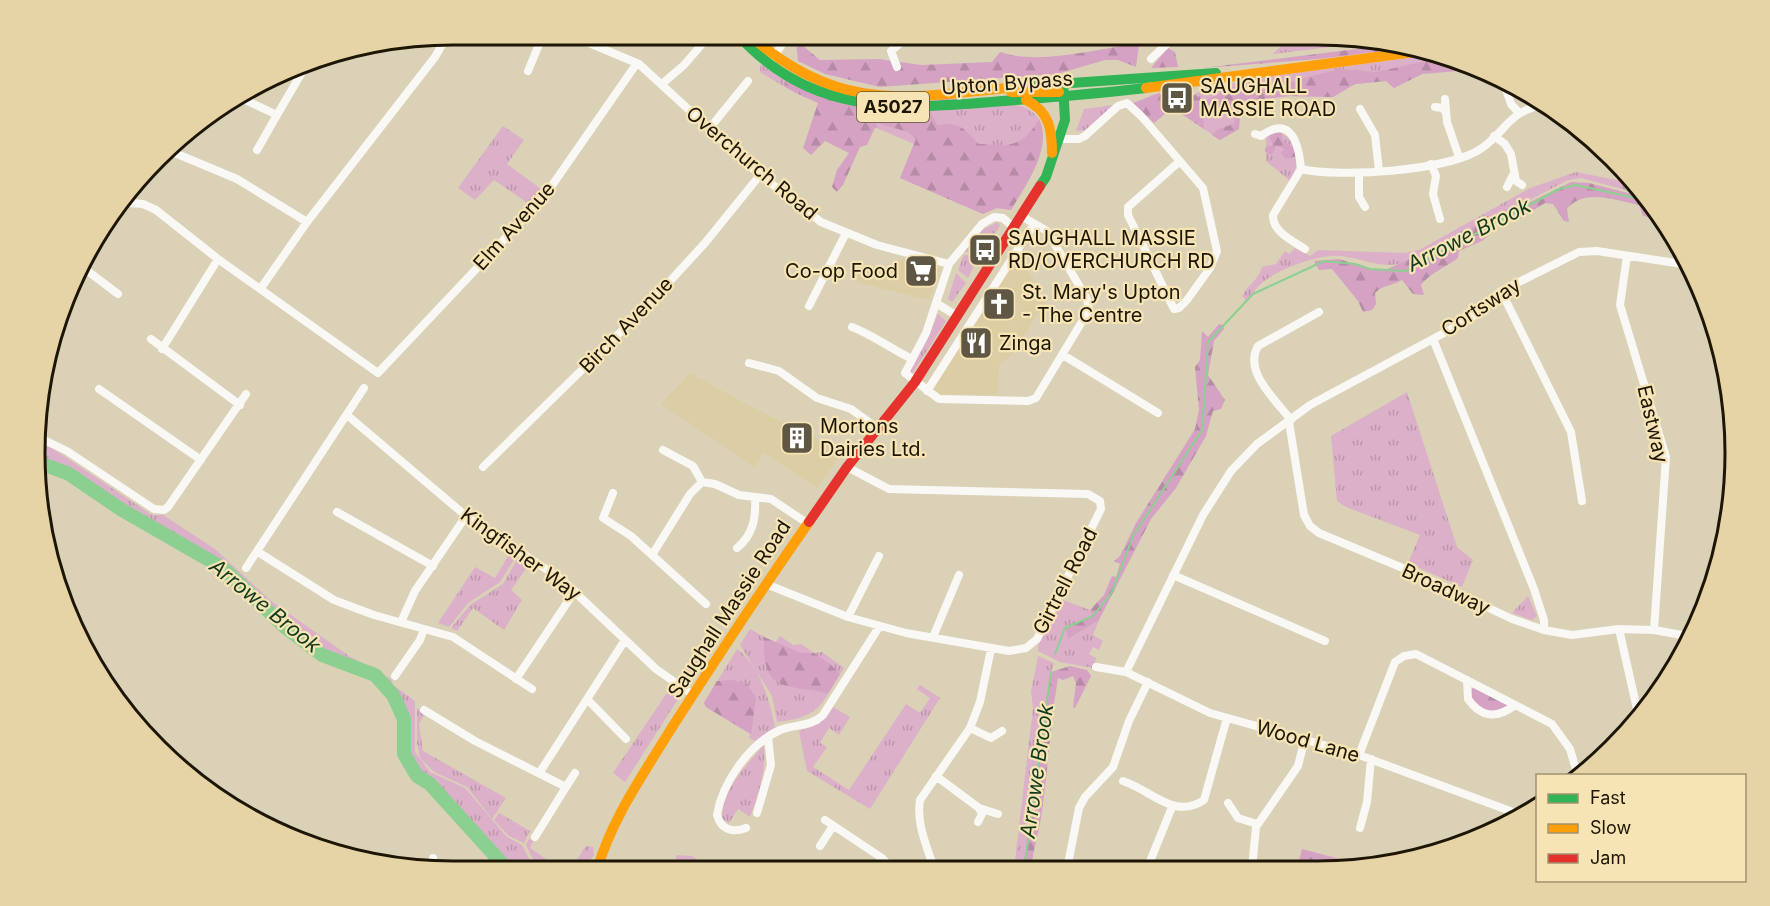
<svg xmlns="http://www.w3.org/2000/svg" width="1770" height="906" viewBox="0 0 1770 906" font-family="Inter,sans-serif">
  <style>
    .built { fill: #ddcda4 }
    .grass { fill: url(#grass-tufts) }
    .forest { fill: url(#forest-firs) }
    .lines { fill: none; stroke-linecap: round; stroke-linejoin: round }
    .stream { stroke: #8cd091; stroke-width: 2 }
    .river { stroke: #8cd091; stroke-width: 14 }
    .street { stroke: #f9f8f4; stroke-width: 8 }
    .fast { stroke: #30b455; stroke-width: 10 }
    .slow { stroke: #ff9f0a; stroke-width: 10 }
    .jam { stroke: #e5322d; stroke-width: 10 }
    .labels { text-anchor: middle; stroke-width: 4.5; stroke-linejoin: round; paint-order: stroke }
    .shield { fill: #f7e4b5; stroke: #5e543a; stroke-width: 1.5 }
    .shield-label { font-size: 18px; font-weight: bold; fill: #1d1605 }
    .street-label { font-size: 20px; fill: #1d1605; stroke: #f7e4b5 }
    .poi-label { font-size: 20px; fill: #1d1605; stroke: #f7e4b5; text-anchor: start }
    .water-label { font-size: 21px; font-style: italic; fill: #113a1c; stroke: #f7e4b5 }
    .rim { fill: none; stroke: #1d1605; stroke-width: 3 }
  </style>
  <defs>
    <pattern id="grass-tufts" width="24" height="20" patternUnits="userSpaceOnUse" patternTransform="scale(1.5)"><rect width="24" height="20" fill="#dcb0c9"/><path d="M3 7l-1-3M5 7V3M7 7l1-3M15 17l-1-3M17 17v-4M19 17l1-3" fill="none" stroke="#bc97ab"/></pattern>
    <pattern id="forest-firs" width="22" height="20" patternUnits="userSpaceOnUse" patternTransform="scale(1.5)"><rect width="22" height="20" fill="#d5a2c3"/><path d="M5 1l3.5 6h-7zM16 11l3.5 6h-7z" fill="#b68ba6"/></pattern>
  </defs>
  <rect width="100%" height="100%" fill="#dad1b7"/>
  <path class="built" d="M1019 254 1045 302 1013 354 999 364 998 395 939 394 933 391 1005 272Z
    M899 259 940 268 929 300 856 282 863 263 895 271Z
    M690 373 744 403 843 452 817 488 764 453 754 467 661 404Z"/>
  <path class="grass" d="M1292 35H1344L1379 41 1273 54Z
    M1439 54 1479 69 1422 74 1394 88 1386 81 1355 84 1333 97 1289 96 1245 101 1240 111 1239 129 1220 140 1176 110 1167 112 1154 123 1150 96 1159 93 1170 97 1179 93 1190 97 1206 88 1259 78Z
    M760 64 787 81 1021 106C1068 122 1027 183 1011 210L997 208 983 214 900 178 914 144 795 93 760 72Z
    M1113 105 1087 130 1076 131 1084 109Z
    M503 126 524 140 507 164 541 189 529 204 494 180 475 200 458 188Z
    M1276 132C1300 137 1301 163 1290 181L1266 161V137Z
    M1576 172 1636 184 1644 195 1581 178 1568 180 1417 259C1381 272 1374 260 1340 256 1319 254 1278 269 1262 283 1256 288 1252 295 1246 300L1242 296C1248 284 1258 281 1262 267L1276 264 1285 251 1289 254 1295 248 1310 256 1318 250 1405 253 1419 250 1530 188Z
    M998 222 1000 226 982 251 962 252 978 232Z
    M964 255H979L968 278 958 270Z
    M956 273 966 283 952 302 948 299Z
    M938 314 946 321 912 374 909 370 926 342Z
    M1407 392 1457 547 1473 560 1462 587 1408 563 1420 535 1346 507 1337 501 1331 436Z
    M40 444 52 448 152 515H163L215 549 271 601 349 656 391 679 393 685 415 701V752L430 772 465 788 507 837 522 845 535 870H514L497 848 411 762C404 738 412 713 394 693 371 668 352 672 327 658 287 634 260 598 224 569 197 546 153 529 122 510 96 494 71 469 40 463Z
    M511 551 517 555 500 582 468 603 449 627 438 623 475 567 495 578Z
    M519 556 530 563 511 590 522 600 504 630 473 608 457 631 451 628 470 605 503 584Z
    M1528 596 1537 616 1532 620 1512 613Z
    M1063 600 1090 610 1093 616 1066 628 1068 639 1099 620 1093 635 1103 641 1099 650 1093 647 1089 654 1096 658 1093 668 1060 662 1038 651V645Z
    M750 629 775 643 780 636 793 645 801 644 814 653 822 652 844 668C821 704 822 717 777 722L772 696 740 645Z
    M701 647 708 652 691 678H684L681 675Z
    M737 649C760 665 770 702 775 727L755 741 749 738 750 734 706 707 704 703Z
    M1038 656 1054 663 1051 672 1024 869H1014L1033 708 1031 692Z
    M920 685 940 698 870 809 807 771 799 731 819 724 833 707 850 717 839 735 829 728 820 743 827 747 813 767 849 790 906 704 920 713 930 698 917 689Z
    M671 687 680 696 625 782 613 773Z
    M417 708 425 714 419 724 423 751 506 798 492 819 467 787 434 772 420 758 417 743Z
    M762 747H764C766 772 759 793 750 817L738 809 729 823 722 819C722 790 744 768 762 747Z
    M499 813 530 831 524 843 509 836 494 820Z
    M529 839 533 841 530 848 562 870H538L526 845Z
    M586 846 593 847 594 855 587 864 574 870 572 867Z
    M676 855 692 856 713 870H675Z"/>
  <path class="forest" d="M796 40 820 60 879 59 921 65 992 62 1000 52C1041 66 1095 48 1139 44L1136 67 1118 60H1105L1057 74 880 87 825 74 798 61Z
    M1397 44 1416 47 1319 59 1203 68Z
    M1168 48 1175 52 1178 67 1151 68Z
    M1452 59 1479 69 1422 74 1394 88 1386 81 1355 84 1333 97 1289 96 1245 101 1240 111 1239 129 1220 140 1212 135 1218 129 1234 124 1235 119 1225 110 1217 112 1203 109 1204 129 1176 110 1167 112 1154 123 1133 103 1159 93 1170 97 1179 93 1190 97 1195 95 1204 101 1240 84 1252 92 1284 86 1300 79 1340 69 1376 72 1426 61Z
    M787 81 907 118 915 112 929 109 937 125C961 122 963 128 979 144 1011 145 1021 149 1039 119 1053 148 1026 185 1011 210L997 208 983 214 900 178 916 139 908 132 877 123 867 145 860 147 843 185 837 192 832 187 837 170 849 153 825 141 811 155 803 148 818 103 785 87Z
    M1276 132 1282 133V140L1296 149 1297 156 1286 159 1281 153 1285 149 1276 146 1272 155 1265 152V148L1273 145 1268 134Z
    M1571 182 1589 183 1647 198 1663 220 1643 216 1639 205C1614 200 1584 188 1567 209L1569 222 1564 221 1553 204 1545 203 1516 221 1512 211Z
    M1493 223 1495 230 1482 241 1459 251 1458 258C1445 268 1431 272 1421 285L1424 295 1413 294 1402 280C1391 286 1385 284 1375 293L1376 304 1372 310 1363 312 1358 301 1332 269 1319 270 1314 261 1339 259 1370 269 1385 270 1410 259 1422 261 1465 238 1472 227Z
    M1219 324 1223 325 1224 329 1214 341 1208 375 1225 400 1221 409 1213 411 1206 436 1176 488 1151 519 1099 620 1068 639 1065 628 1093 616 1090 610 1104 595 1112 576 1116 577 1120 564 1114 561 1120 556 1136 523 1195 429 1199 410 1195 367 1200 360 1202 331 1208 337Z
    M764 637 801 653H814L830 664 840 674 828 693C784 684 762 693 764 637Z
    M1070 666 1087 670 1091 676 1075 708 1073 707 1076 683 1073 676 1063 680 1058 678C1050 725 1048 771 1041 818 1038 835 1033 851 1031 869H1024L1051 672Z
    M733 680 747 684 756 698 751 734 706 707 704 703 717 681Z
    M1473 688H1476L1509 705 1501 711 1486 712 1472 702 1470 691Z
    M1302 849 1355 863 1354 868H1297Z"/>
  <g class="lines">
    <path class="stream" d="M1304 39 1306 35
      M1055 654 1065 628 1093 616 1112 592 1133 536 1202 430 1208 342 1253 294 1324 261 1355 264 1370 269 1406 271 1559 189 1576 185 1649 201
      M1024 869 1051 672"/>
    <path class="river" d="M40 463 69 474 122 510 223 568 286 628 322 655 375 675 393 695 404 719V754L417 776 430 784 508 870"/>
    <path class="street" d="M570 35 639 64 760 175 821 222 877 245 949 264
      M997 35 999 37
      M773 58 788 35
      M1151 59 1176 35
      M897 67 891 51 904 40 918 35
      M528 71 543 35
      M1502 78 1511 104 1519 113
      M662 84 684 65 703 43
      M241 98 277 115 308 62
      M1445 99 1447 122 1459 157
      M1435 107 1443 108 1446 113
      M1360 109 1375 135 1379 171
      M709 129 748 81
      M1255 134 1261 136C1292 113 1299 146 1301 169
      M1494 136 1505 144 1511 154 1516 181 1522 185
      M1060 139H1079L1085 136 1118 106 1127 103 1142 117 1203 188 1217 251 1210 268 1187 300 1179 308 1174 309 1128 215V207L1180 161
      M257 150 277 115
      M170 151 237 179 307 222
      M1431 164 1436 176 1433 194 1440 219
      M1301 169C1339 178 1450 171 1482 148 1508 129 1507 113 1544 104
      M1301 169 1273 215C1272 232 1293 241 1305 249
      M1359 173V197L1365 207
      M1507 187 1513 175
      M118 207 130 203 143 204 156 210 218 259 378 373 544 197 637 63
      M1014 228 1003 218 994 217 982 224 949 264 926 333 905 373 939 399 1028 401 1036 398 1089 310 1087 299 1047 231 1021 216
      M1627 256 1620 305 1666 457 1654 630
      M81 266 118 294
      M261 288 307 222 435 57 447 36
      M1501 291 1571 432 1582 501
      M936 303 957 316
      M809 306 846 233
      M852 327C873 335 891 349 912 359
      M1716 328 1734 470
      M151 339 240 405
      M1433 339 1534 589 1544 620V630
      M162 349 218 259
      M1063 355 1158 413
      M749 363 779 371 817 398 851 409 877 428
      M99 389 201 460
      M927 391 1034 224
      M347 415 466 516 561 579 656 669 693 695
      M1291 420C1276 400 1243 372 1258 346L1319 312
      M1289 422 1304 515 1310 526 1319 533 1417 574 1512 619 1544 630 1572 635 1619 629 1654 630 1693 637
      M40 438 67 451 154 509 164 510 168 507 246 394
      M663 450 693 466 702 482
      M483 467 649 304 705 243 760 175
      M613 493 603 518 631 536 706 604
      M337 512 433 566
      M737 548C754 534 756 517 755 497
      M258 552 334 600 374 615 453 637 532 689
      M652 555 690 494 702 482 715 484 739 495 771 499 807 523
      M246 568 364 388
      M1173 575 1325 641
      M766 584 848 617 906 633 1009 651 1026 648 1037 639 1101 509 1100 501 1088 494 889 489 847 467
      M848 617 879 556
      M401 622 415 591 466 516
      M1619 629 1639 718
      M933 637 959 575
      M1096 667 1126 672 1210 713 1359 755 1521 815
      M1126 672 1203 515 1231 471 1257 444 1310 405 1470 319 1501 291 1579 252 1597 251 1689 265
      M395 676 420 640 424 629
      M516 679 575 591
      M1467 680 1468 699C1481 718 1497 719 1515 705
      M587 699 626 739
      M424 710 475 741 566 787 535 837
      M970 728 991 738 1002 731
      M1359 755 1395 662 1404 656 1416 654 1552 724 1570 749 1578 776
      M540 772 625 640
      M936 776 979 808 998 814
      M1123 781C1153 791 1174 820 1204 800L1227 718
      M566 787 575 773
      M1228 803 1238 818 1257 824
      M757 813 771 765 768 737
      M825 820 882 858 892 869
      M978 822 982 814 979 808
      M746 828C733 833 721 830 717 815 722 783 749 744 780 730 795 724 811 727 823 715L879 627
      M1360 828 1367 802 1371 759
      M820 846 833 826
      M1252 868 1256 827 1298 766 1305 738
      M934 869C927 846 916 824 920 800L970 728 980 702 991 649
      M1067 869 1079 808 1085 797 1113 767 1129 721 1148 682
      M1147 869 1172 807
      M431 871 433 858"/>
    <path class="fast" d="M738 35C809 114 894 110 991 102 1043 98 1095 94 1146 88
      M1028 86 1216 73
      M1040 186 1046 177 1065 120 1063 84"/>
    <path class="slow" d="M749 35C846 118 912 96 1028 86
      M1146 88 1429 50
      M1011 92H1059
      M1026 100C1049 111 1052 129 1052 153
      M597 870C612 818 643 775 671 729 716 659 761 590 809 522"/>
    <path class="jam" d="M809 522 847 467 915 382 1040 186"/>
  </g>
  <defs>
    <symbol id="bus-square" viewBox="-11 -11 22 22"><rect x="-9" y="-9" width="18" height="18" rx="4" fill="#5f5743" stroke="#f7e4b5"/><path d="M-5-6H5V4H4V6H2V4H-2V6H-4V4H-5ZM-3.5-4V0h7V-4ZM-3.5 1.2v1.5H-2V1.2ZM2 1.2v1.5H3.5V1.2Z" fill="#fff"/></symbol>
    <symbol id="supermarket-square" viewBox="-11 -11 22 22"><rect x="-9" y="-9" width="18" height="18" rx="4" fill="#5f5743" stroke="#f7e4b5"/><path d="M-6-5.5h2.5l.6 2H6L4.5 2H-2.5L-4.4-4H-6ZM-1.5 3.2a1.3 1.3 0 1 0 .1 0ZM3 3.2a1.3 1.3 0 1 0 .1 0Z" fill="#fff"/></symbol>
    <symbol id="church-square" viewBox="-11 -11 22 22"><rect x="-9" y="-9" width="18" height="18" rx="4" fill="#5f5743" stroke="#f7e4b5"/><path d="M-1.2-6h2.4v3.5h3.3v2.4h-3.3V6h-2.4V-.1h-3.3v-2.4h3.3Z" fill="#fff"/></symbol>
    <symbol id="restaurant-square" viewBox="-11 -11 22 22"><rect x="-9" y="-9" width="18" height="18" rx="4" fill="#5f5743" stroke="#f7e4b5"/><path d="M-5-6h1v4h1v-4h1v4h1v-4h1v5L-1.5 .5V6h-2V.5L-5-1ZM5-6V6H3V1.5H1.5Q1.5-4 5-6Z" fill="#fff"/></symbol>
    <symbol id="building-square" viewBox="-11 -11 22 22"><rect x="-9" y="-9" width="18" height="18" rx="4" fill="#5f5743" stroke="#f7e4b5"/><path d="M-4-6H4V6H1V3H-1V6H-4ZM-2.5-4.3h1.7v1.8h-1.7ZM.8-4.3h1.7v1.8H.8ZM-2.5-1h1.7V.8h-1.7ZM.8-1h1.7V.8H.8Z" fill="#fff"/></symbol>
  </defs>
  <g fill-rule="evenodd">
    <use href="#bus-square" x="1158" y="79" width="38" height="38"/>
    <use href="#bus-square" x="966" y="231" width="38" height="38"/>
    <use href="#supermarket-square" x="902" y="252" width="38" height="38"/>
    <use href="#church-square" x="980" y="285" width="38" height="38"/>
    <use href="#restaurant-square" x="957" y="324" width="38" height="38"/>
    <use href="#building-square" x="778" y="419" width="38" height="38"/>
  </g>
  <g class="labels">
    <rect class="shield" x="857" y="92" width="72" height="30" rx="4.5"/>
    <g class="shield-label">
      <text x="893" y="113">A5027</text>
    </g>
    <g class="street-label">
      <text transform="translate(1007 83) rotate(-4)" y="7">Upton Bypass</text>
      <text transform="translate(752 163) rotate(40)" y="7">Overchurch Road</text>
      <text transform="translate(514 226) rotate(-48)" y="7">Elm Avenue</text>
      <text transform="translate(1481 307) rotate(-33)" y="7">Cortsway</text>
      <text transform="translate(626 325) rotate(-46)" y="7">Birch Avenue</text>
      <text transform="translate(1653 424) rotate(77)" y="7">Eastway</text>
      <text transform="translate(521 554) rotate(36)" y="7">Kingfisher Way</text>
      <text transform="translate(1065 581) rotate(-63)" y="7">Girtrell Road</text>
      <text transform="translate(1446 589) rotate(25)" y="7">Broadway</text>
      <text transform="translate(729 609) rotate(-57)" y="7">Saughall Massie Road</text>
      <text transform="translate(1308 741) rotate(16)" y="7">Wood Lane</text>
    </g>
    <g class="poi-label">
      <text x="1200" y="93">SAUGHALL<tspan x="1200" dy="23">MASSIE ROAD</tspan></text>
      <text x="1008" y="245">SAUGHALL MASSIE<tspan x="1008" dy="23">RD/OVERCHURCH RD</tspan></text>
      <text x="898" y="278" text-anchor="end">Co-op Food</text>
      <text x="1022" y="299">St. Mary's Upton<tspan x="1022" dy="23">- The Centre</tspan></text>
      <text x="999" y="350">Zinga</text>
      <text x="820" y="433">Mortons<tspan x="820" dy="23">Dairies Ltd.</tspan></text>
    </g>
    <g class="water-label">
      <text transform="translate(1469 235) rotate(-27)" y="7">Arrowe Brook</text>
      <text transform="translate(265 606) rotate(39)" y="7">Arrowe Brook</text>
      <text transform="translate(1037 771) rotate(-82)" y="7">Arrowe Brook</text>
    </g>
  </g>
  <path d="M0 0H1770V906H0ZM453 45H1317A408 408 0 0 1 1725 453V453A408 408 0 0 1 1317 861H453A408 408 0 0 1 45 453V453A408 408 0 0 1 453 45Z" fill="#e6d4a7" fill-rule="evenodd"/>
  <path class="rim" d="M453 45H1317A408 408 0 0 1 1725 453V453A408 408 0 0 1 1317 861H453A408 408 0 0 1 45 453V453A408 408 0 0 1 453 45Z"/>
  <rect x="1536" y="774" width="210" height="108" fill="#f7e4b5" stroke="#a0926f" stroke-width="1.5"/>
  <rect x="1548" y="794" width="30" height="9" fill="#30b455" stroke="#a0926f" stroke-width="1.5"/>
  <text x="1590" y="804" font-size="18" fill="#1d1605">Fast</text>
  <rect x="1548" y="824" width="30" height="9" fill="#ff9f0a" stroke="#a0926f" stroke-width="1.5"/>
  <text x="1590" y="834" font-size="18" fill="#1d1605">Slow</text>
  <rect x="1548" y="854" width="30" height="9" fill="#e5322d" stroke="#a0926f" stroke-width="1.5"/>
  <text x="1590" y="864" font-size="18" fill="#1d1605">Jam</text>
</svg>
